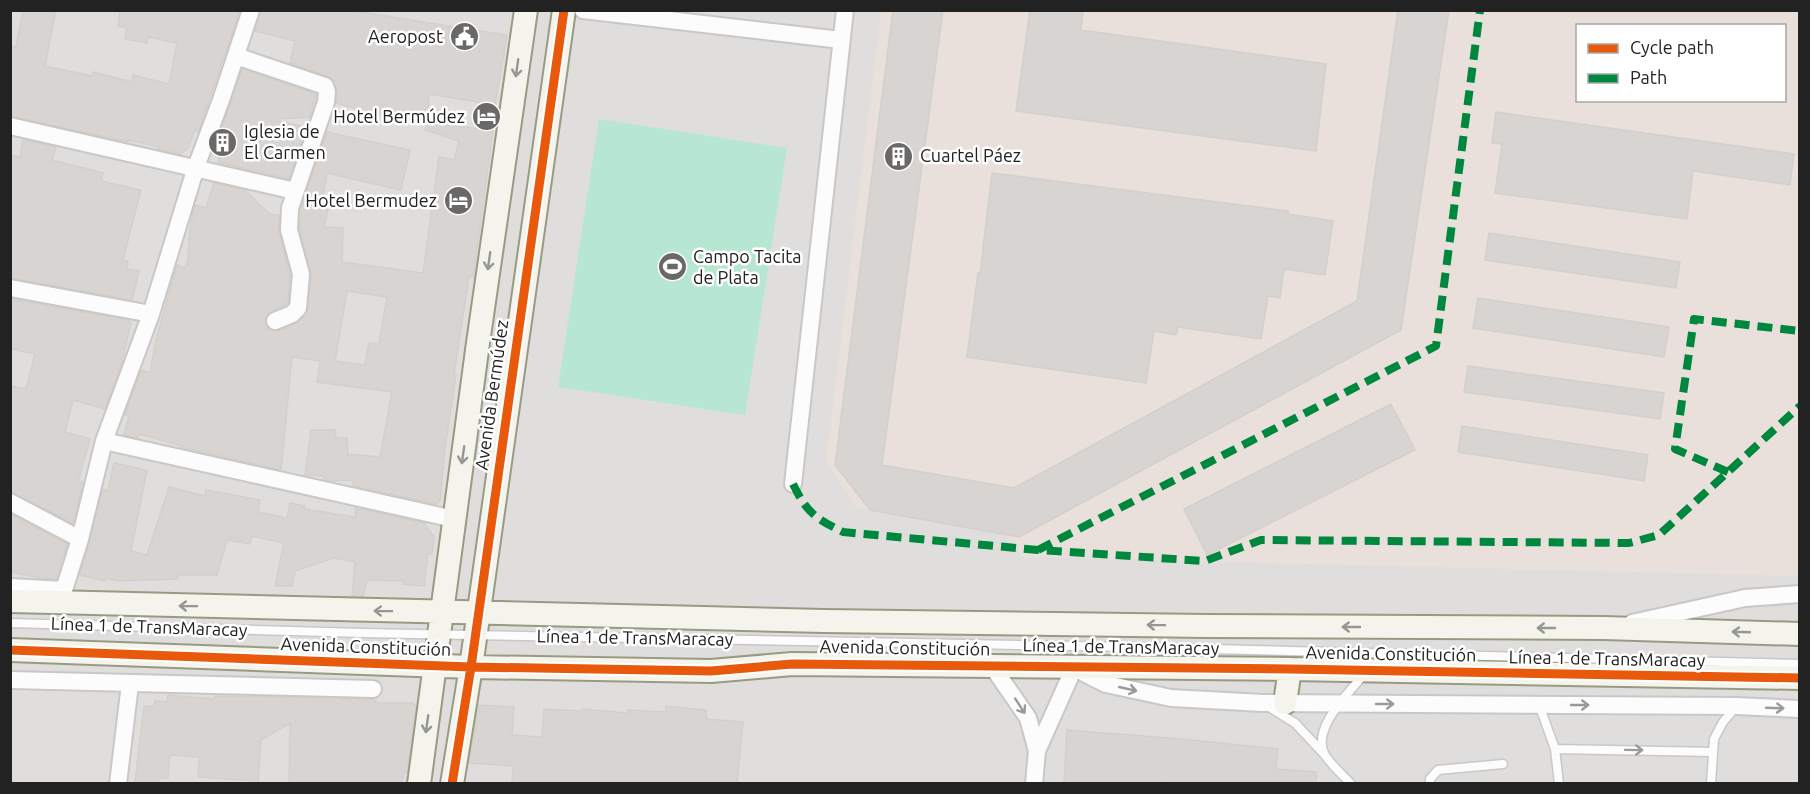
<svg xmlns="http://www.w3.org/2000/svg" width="1810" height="794" viewBox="0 0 1810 794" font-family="Ubuntu,sans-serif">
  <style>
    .residential { fill: #dfdedc; fill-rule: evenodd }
    .military { fill: #eae0db; fill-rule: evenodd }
    .pitch { fill: #b7e6d2 }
    .building { fill: #d7d4d2; stroke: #d3d0cc; stroke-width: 1.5; fill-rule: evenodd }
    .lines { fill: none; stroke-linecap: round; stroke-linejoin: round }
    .lane-casing { stroke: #c9c8c7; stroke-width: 11 }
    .street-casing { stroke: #c9c8c7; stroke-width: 20 }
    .secondary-casing { stroke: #999a82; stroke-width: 26 }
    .lane { stroke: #fdfcfc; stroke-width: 8 }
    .street { stroke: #fdfcfc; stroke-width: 16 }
    .secondary { stroke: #f4f4ed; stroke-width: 22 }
    .quiet { stroke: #00873e; stroke-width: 8; stroke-dasharray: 15 8; stroke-linecap: butt }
    .cycleway-casing { stroke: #fff; stroke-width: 13 }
    .cycleway { stroke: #e8590c; stroke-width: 9 }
    .oneway { stroke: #969692 }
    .oneway2 { stroke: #9a9a9a }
    .labels { text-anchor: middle; stroke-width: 5; stroke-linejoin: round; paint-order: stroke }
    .poi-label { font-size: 18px; fill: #222; stroke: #fff; text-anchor: end }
    .street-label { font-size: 18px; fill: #222; stroke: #fff }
  </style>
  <rect width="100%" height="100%" fill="#f0eeeb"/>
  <path class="residential" d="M11 11H1799V783H11ZM1578 26H1784V100H1578Z"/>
  <path class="military" d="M881 11H1799V576L1023 557 1000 528 856 508 826 461ZM1578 26H1784V100H1578Z"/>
  <path class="pitch" d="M599 119 787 148 745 415 558 387Z"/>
  <path class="building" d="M23 10H56L45 66 92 76 93 72 132 82 133 75 169 84 177 43 148 37 147 43 125 39 127 28 118 26 120 10H240L198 132 195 130 188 148 181 154 158 149 159 147 128 140V142L10 116V46L16 47Z
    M261 10H348L507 35 495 105 429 94 428 112 373 114 336 103 337 89 332 78 290 63 295 41 255 31Z
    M893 10H943L882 465 1014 488 1357 301 1398 10H1449L1401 330 1019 537 870 510 835 465Z
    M1030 10H1083L1081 30 1326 64 1316 151 1016 111Z
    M242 69 316 94 310 117 278 119V121L306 127 289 179 218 162 223 145 217 142Z
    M1496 112 1794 154 1790 185 1693 171 1687 219 1495 193 1502 144 1492 143Z
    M427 122 493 131 473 277H469L454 374 456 375 445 448 440 501 437 504 353 486V480L331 481 324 479 323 476 305 475 311 430H335L336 438H347L348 454 380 457 392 392 317 382 320 361 292 357 281 470 181 447 182 446 139 434 138 438 124 435 129 416 125 415 141 370 150 373 156 340 177 265 185 268 188 260 190 228 195 205 206 208 214 183 245 190 269 214 279 215V233L290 275 288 303 270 312 265 320 269 330 279 331 299 322 308 309 311 275 300 229V210L327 132 410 150 401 190 327 173 321 207 328 210 324 227 343 228 342 262 423 273 439 157 454 160 459 141 425 130ZM347 291 387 297 379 344 369 343 365 365 335 361Z
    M23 140 56 147 52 160 103 173 101 181 141 190 123 260 128 261 127 269 139 271 132 300 10 278V155L20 157Z
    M992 173 1288 211V214L1333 221 1325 275 1284 269 1280 298 1268 296 1261 339 1178 327 1176 335 1154 331 1146 383 967 357 978 273 980 274Z
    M1489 233 1680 262 1676 288 1485 260Z
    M1478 298 1669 327 1664 357 1473 328Z
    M10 299 128 320 131 323 121 365 105 409 73 400 65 432 90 439 78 481 83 482 73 523 10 492V386L26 389 35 354 10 349Z
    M1468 366 1664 393 1660 419 1464 392Z
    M1391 404 1415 450 1207 555 1184 509Z
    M1462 426 1648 455 1644 481 1458 452Z
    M114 463 147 470 131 551 147 555 169 487 205 496 206 490 260 500 258 512 287 518 290 503 305 506 304 509 356 517 355 508 424 523 434 537 432 554H428L424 586 403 584 404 581 367 580 363 596H352L355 562 334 558 295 571 292 586H275L284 543 252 536 250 544 227 540 217 575H179L177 579 117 581 106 578 105 581 80 575 103 489 108 491Z
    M10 514 67 544 56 579 40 578 10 572Z
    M168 695 214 699 215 696 376 699V703H413L416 706 407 772H404L402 783H289L290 723 261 740 258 781 198 777 199 757 170 755 168 778H159L158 783 135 782 144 706 154 707 155 701 167 702Z
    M479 705 514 707 512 735 542 737 544 709 582 711 583 709 627 713 628 710 666 712V706L706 710V719L743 722 737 783H512L513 766 469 763Z
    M1067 730 1182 739 1278 749 1276 769 1316 772V783H1185L1158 782V783H1064Z"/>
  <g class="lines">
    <defs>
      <path id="lane" d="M10 623 362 633 1131 647 1800 664
        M1535 706 1541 710 1555 749 1559 784
        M1269 707 1295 723 1324 754
        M1555 749 1713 752
        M1351 784C1343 775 1331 765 1325 755 1310 729 1350 692 1365 673
        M1430 784V779L1438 770 1503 764
        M1711 784 1714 739 1723 722 1736 707"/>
      <path id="street" d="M583 10 841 40
        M236 56 325 86 327 92 326 102 290 208 289 230 301 274 298 308 292 314 275 321
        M10 126 295 191
        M10 288 151 314
        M104 441 454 519
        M793 484 845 10
        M10 502 80 539
        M10 587 64 590 80 539 104 441 151 314 196 167 221 100 251 10
        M1632 623 1745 598 1800 594
        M992 666 1028 718 1037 751 1034 784
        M10 680 373 689
        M1037 751 1074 668 1106 684 1171 698 1263 703 1736 706 1800 709
        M118 784 130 684"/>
      <path id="secondary" d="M10 601 824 621 1207 626 1604 628 1800 634
        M10 650 471 667 711 671 792 664 1290 669 1800 678
        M1285 703 1290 669
        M419 784 478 343 526 10
        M452 784 471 667 564 10"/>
    </defs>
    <use href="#lane" class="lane-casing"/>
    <use href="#street" class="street-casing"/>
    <use href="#secondary" class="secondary-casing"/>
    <use href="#lane" class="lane"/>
    <use href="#street" class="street"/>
    <use href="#secondary" class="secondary"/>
    <path class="quiet" d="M1728 472 1675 449 1694 319 1800 331
      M793 484C807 513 815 518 843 532L1038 550 1205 561 1261 540 1629 543 1659 535 1800 406
      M1038 550 1436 346 1480 10"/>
    <defs>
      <path id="cycleway" d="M10 650 471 667 711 671 792 664 1290 669 1800 678
        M452 784 471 667 564 10"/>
    </defs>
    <use href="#cycleway" class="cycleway-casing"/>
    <use href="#cycleway" class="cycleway"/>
  </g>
  <defs><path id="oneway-shaft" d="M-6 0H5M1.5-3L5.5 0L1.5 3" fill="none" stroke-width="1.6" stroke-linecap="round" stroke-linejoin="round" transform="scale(1.5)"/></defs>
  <g class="oneway">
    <use href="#oneway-shaft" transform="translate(517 68) rotate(98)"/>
    <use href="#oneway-shaft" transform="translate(489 261) rotate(98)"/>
    <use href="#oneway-shaft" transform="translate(463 455) rotate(98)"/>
    <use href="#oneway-shaft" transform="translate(188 606) rotate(-179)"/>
    <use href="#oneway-shaft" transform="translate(383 611) rotate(-179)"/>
    <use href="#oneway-shaft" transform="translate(1156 625) rotate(-179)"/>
    <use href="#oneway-shaft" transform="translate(1351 627) rotate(-180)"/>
    <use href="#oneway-shaft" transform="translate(1546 628) rotate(-180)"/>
    <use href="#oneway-shaft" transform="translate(1741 632) rotate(-178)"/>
    <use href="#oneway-shaft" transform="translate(427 724) rotate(98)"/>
  </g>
  <g class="oneway2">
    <use href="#oneway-shaft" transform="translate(1128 689) rotate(13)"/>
    <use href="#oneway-shaft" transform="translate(1385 704)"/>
    <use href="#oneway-shaft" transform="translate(1580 705)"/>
    <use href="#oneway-shaft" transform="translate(1020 706) rotate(57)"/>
    <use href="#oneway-shaft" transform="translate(1775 708) rotate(2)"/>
    <use href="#oneway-shaft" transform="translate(1634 750) rotate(1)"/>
  </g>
  <defs>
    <symbol id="civic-disc" viewBox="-11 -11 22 22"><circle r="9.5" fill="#6a6968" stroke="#fff"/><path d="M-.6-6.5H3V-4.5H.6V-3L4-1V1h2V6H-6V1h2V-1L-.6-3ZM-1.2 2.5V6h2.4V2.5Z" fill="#fff"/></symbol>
    <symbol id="hotel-disc" viewBox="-11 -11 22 22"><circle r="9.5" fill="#6a6968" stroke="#fff"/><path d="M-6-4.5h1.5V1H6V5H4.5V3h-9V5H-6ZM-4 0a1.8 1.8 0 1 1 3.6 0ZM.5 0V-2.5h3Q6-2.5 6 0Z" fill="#fff"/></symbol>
    <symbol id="building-disc" viewBox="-11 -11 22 22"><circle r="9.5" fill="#6a6968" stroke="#fff"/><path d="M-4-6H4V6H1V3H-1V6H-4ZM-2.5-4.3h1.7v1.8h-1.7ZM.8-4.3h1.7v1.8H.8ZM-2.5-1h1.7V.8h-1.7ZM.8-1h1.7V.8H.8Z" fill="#fff"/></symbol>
    <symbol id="stadium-disc" viewBox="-11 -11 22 22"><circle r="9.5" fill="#6a6968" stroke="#fff"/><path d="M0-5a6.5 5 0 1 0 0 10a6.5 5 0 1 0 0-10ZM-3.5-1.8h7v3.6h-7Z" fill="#fff"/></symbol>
  </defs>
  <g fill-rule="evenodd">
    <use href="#civic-disc" x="448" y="20" width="33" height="33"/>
    <use href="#hotel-disc" x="470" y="100" width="33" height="33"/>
    <use href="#building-disc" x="206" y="126" width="33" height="33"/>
    <use href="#building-disc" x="882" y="140" width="33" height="33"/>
    <use href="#hotel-disc" x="442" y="184" width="33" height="33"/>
    <use href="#stadium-disc" x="656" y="250" width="33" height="33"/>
  </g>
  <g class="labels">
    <g class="poi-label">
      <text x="443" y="43">Aeropost</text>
      <text x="465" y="123">Hotel Bermúdez</text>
      <text x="244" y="138" text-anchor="start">Iglesia de<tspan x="244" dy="21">El Carmen</tspan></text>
      <text x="920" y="162" text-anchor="start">Cuartel Páez</text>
      <text x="437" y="207">Hotel Bermudez</text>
      <text x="693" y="263" text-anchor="start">Campo Tacita<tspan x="693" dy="21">de Plata</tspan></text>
    </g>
    <g class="street-label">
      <text transform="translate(492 395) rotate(-82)" y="6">Avenida Bermúdez</text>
      <text transform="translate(149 627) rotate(2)" y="6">Línea 1 de TransMaracay</text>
      <text transform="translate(635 638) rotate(1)" y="6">Línea 1 de TransMaracay</text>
      <text transform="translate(366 647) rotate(2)" y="6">Avenida Constitución</text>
      <text transform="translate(1121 647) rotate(1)" y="6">Línea 1 de TransMaracay</text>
      <text transform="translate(905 648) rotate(1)" y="6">Avenida Constitución</text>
      <text transform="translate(1391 654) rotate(1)" y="6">Avenida Constitución</text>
      <text transform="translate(1607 659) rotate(1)" y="6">Línea 1 de TransMaracay</text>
    </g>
  </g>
  <rect width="1810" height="794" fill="none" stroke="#222222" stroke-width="24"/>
  <rect x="1576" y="24" width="210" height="78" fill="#ffffff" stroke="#a7a7a7" stroke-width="1.5"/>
  <rect x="1588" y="44" width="30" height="9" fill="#e8590c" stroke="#a7a7a7" stroke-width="1.5"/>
  <text x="1630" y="54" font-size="18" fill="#222222">Cycle path</text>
  <rect x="1588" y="74" width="30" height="9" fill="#00873e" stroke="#a7a7a7" stroke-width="1.5"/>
  <text x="1630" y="84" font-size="18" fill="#222222">Path</text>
</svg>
